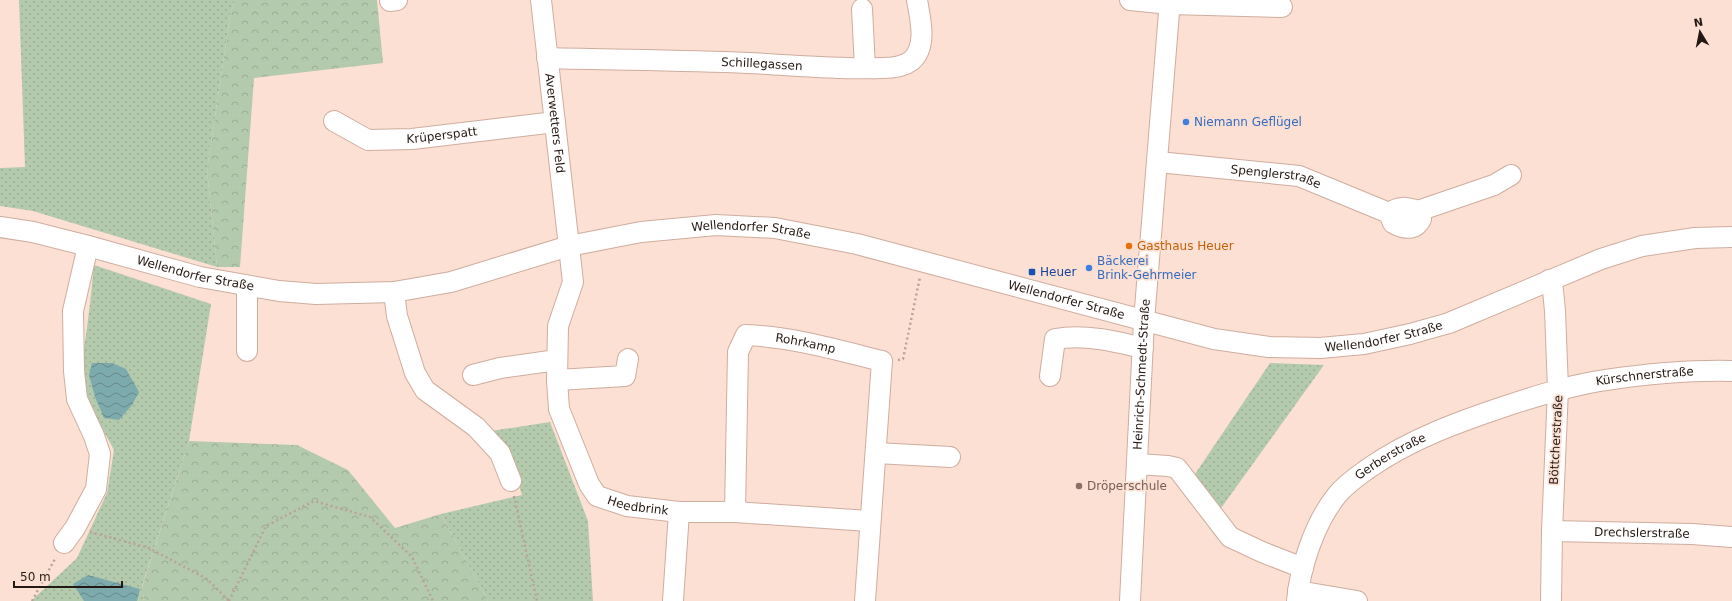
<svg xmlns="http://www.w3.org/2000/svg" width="1732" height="601" viewBox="0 0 1732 601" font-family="'DejaVu Sans',sans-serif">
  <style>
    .grass { fill: url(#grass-dots) }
    .forest { fill: url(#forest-crowns) }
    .water { fill: url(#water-waves) }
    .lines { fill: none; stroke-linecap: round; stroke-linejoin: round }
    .minor-casing { stroke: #cead9f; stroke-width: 22 }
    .path { stroke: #b9a298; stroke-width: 2.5; stroke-dasharray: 2 3; stroke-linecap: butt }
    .minor { stroke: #fff; stroke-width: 20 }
    .shop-dot { fill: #3f7fe0; stroke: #fce0d4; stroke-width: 1.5 }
    .food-dot { fill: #e8710a; stroke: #fce0d4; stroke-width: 1.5 }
    .transit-dot { fill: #1a4fb4; stroke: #fce0d4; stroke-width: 1.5 }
    .education-dot { fill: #8d6e63; stroke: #fce0d4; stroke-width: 1.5 }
    .labels { text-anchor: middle; stroke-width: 3.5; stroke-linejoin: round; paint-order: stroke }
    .street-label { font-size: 12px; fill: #241813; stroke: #fce0d4 }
    .shop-label { font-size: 12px; fill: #366cbe; stroke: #fce0d4; text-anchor: start }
    .food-label { font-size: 12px; fill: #c56008; stroke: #fce0d4; text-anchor: start }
    .transit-label { font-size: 12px; fill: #164399; stroke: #fce0d4; text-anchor: start }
    .education-label { font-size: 12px; fill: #785e54; stroke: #fce0d4; text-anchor: start }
  </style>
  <defs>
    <pattern id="grass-dots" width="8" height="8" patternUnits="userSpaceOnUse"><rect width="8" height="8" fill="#b4caac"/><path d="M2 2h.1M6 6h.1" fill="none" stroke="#9bad93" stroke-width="1.8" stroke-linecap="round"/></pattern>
    <pattern id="forest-crowns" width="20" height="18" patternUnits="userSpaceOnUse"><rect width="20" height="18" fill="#b4caac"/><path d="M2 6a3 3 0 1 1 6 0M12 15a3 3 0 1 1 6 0" fill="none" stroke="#9bad93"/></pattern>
    <pattern id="water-waves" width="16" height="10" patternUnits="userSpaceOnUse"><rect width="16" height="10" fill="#7daaac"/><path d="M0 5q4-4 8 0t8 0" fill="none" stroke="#66898b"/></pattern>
  </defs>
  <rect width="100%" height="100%" fill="#fce0d4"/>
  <path class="grass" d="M19 0H235L230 16 207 170 217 267 33 211 0 206V168L25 167Z
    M94 265 211 304 189 441 142 586 144 601H31L77 558 107 493 114 450 91 408 81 373 90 304Z
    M1270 363 1324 365 1219 511 1193 477Z
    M550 422 588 521 593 601H488L441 514 522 495 511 460 491 431Z"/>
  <path class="forest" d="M235 0H377L383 63 254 78 240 267H217L207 170 230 16Z
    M189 441 297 445 348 470 395 528 441 514 488 601H144L142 587Z"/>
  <path class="water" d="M92 363H112L126 369 139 392 132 405 119 420 104 418 95 397 89 375Z
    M88 575 140 589 137 601H84L73 584Z"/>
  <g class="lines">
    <defs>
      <g id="minor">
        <path id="s1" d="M541 0 573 282 558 326 557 380 559 409 589 484 597 496 627 506 679 512H735L869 521"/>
        <path d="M1130 0 1170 4 1282 7"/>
        <path d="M390 1 397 0"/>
        <path d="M862 9 865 68"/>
        <path id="s2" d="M547 58C614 60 681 60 748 63 792 65 837 70 882 68 891 68 903 67 911 61 928 47 920 18 917 0"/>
        <path id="s3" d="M334 121 368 140 412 139 555 122"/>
        <path id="s4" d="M1158 162 1299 176 1389 213C1399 206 1406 207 1418 211L1421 219C1415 231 1403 229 1393 223L1389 213"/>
        <path d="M1418 211 1494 185 1511 175"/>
        <path id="s5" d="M0 227 33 232 88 246 200 277 279 291 316 294 394 292 451 282 569 246 641 232 716 225 775 228 857 244 1214 339 1269 347 1320 348 1364 344 1410 334 1449 323 1601 259 1642 246 1695 238 1732 237"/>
        <path d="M1549 280 1553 290 1555 311 1558 389 1552 531 1551 601"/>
        <path d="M394 292 397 316 415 373 425 390 476 427 500 453 511 481"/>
        <path d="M247 351V286"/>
        <path d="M473 375 500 368 557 360"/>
        <path d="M1050 376 1055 339C1085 334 1114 341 1143 348"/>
        <path d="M557 380 625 376 628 359"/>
        <path d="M876 453 950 457"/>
        <path d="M1137 464 1168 466 1177 468 1230 537 1262 552 1303 568"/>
        <path id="s6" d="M735 512 738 352 746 335C793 337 837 350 882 361L865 601"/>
        <path id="s7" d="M1552 531 1692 534 1732 537"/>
        <path d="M64 543 75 528 96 489 100 454 94 436 77 399 74 371 73 311 88 246"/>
        <path d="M1298 591 1357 601"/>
        <path d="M673 601 679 512"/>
        <path id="s8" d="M1130 601 1144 321 1170 0"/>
        <path id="s9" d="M1297 601C1300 567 1315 522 1337 495 1346 484 1358 476 1369 468 1411 439 1458 422 1506 406 1539 395 1571 385 1606 380 1647 374 1690 370 1732 371"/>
      </g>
    </defs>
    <use href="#minor" class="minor-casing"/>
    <path class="path" d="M898 360 903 359 920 277
      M514 496 537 601
      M90 532 149 548 207 579 229 601
      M32 601 56 557
      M229 601 266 526 314 501 370 517 412 557 433 601"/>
    <use href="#minor" class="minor"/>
  </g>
  <g class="shop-dot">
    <circle cx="1186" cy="122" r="4"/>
    <circle cx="1089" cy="268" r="4"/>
  </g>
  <circle class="food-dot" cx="1129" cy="246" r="4"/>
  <rect class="transit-dot" x="1028" y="268" width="8" height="8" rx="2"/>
  <circle class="education-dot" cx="1079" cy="486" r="4"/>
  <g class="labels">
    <g class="street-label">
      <text dy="4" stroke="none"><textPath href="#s2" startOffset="215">Schillegassen</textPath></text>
      <text dy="4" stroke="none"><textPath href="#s1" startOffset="124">Averwetters Feld</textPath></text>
      <text dy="4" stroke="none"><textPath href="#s3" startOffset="113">Krüperspatt</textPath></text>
      <text dy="4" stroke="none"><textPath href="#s4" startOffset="119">Spenglerstraße</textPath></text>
      <text dy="4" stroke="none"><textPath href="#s5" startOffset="767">Wellendorfer Straße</textPath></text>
      <text dy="4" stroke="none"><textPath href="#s5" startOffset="201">Wellendorfer Straße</textPath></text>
      <text dy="4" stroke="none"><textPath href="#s5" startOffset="1091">Wellendorfer Straße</textPath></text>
      <text dy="4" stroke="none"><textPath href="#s5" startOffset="1415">Wellendorfer Straße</textPath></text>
      <text dy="4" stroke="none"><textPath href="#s6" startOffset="239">Rohrkamp</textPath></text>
      <text dy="4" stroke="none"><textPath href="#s8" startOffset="227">Heinrich-Schmedt-Straße</textPath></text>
      <text dy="4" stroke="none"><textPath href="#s9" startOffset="450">Kürschnerstraße</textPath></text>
      <text transform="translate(1556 440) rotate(-87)" y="4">Böttcherstraße</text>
      <text dy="4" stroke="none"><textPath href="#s9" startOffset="181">Gerberstraße</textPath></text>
      <text dy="4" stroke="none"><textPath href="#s1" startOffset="551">Heedbrink</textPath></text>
      <text dy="4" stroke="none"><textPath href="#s7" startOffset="90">Drechslerstraße</textPath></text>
    </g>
    <g class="shop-label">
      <text x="1194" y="126">Niemann Geflügel</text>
      <text x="1097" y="265">Bäckerei<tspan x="1097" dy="14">Brink-Gehrmeier</tspan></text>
    </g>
    <g class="food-label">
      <text x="1137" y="250">Gasthaus Heuer</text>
    </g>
    <g class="transit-label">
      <text x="1040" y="276">Heuer</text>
    </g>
    <g class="education-label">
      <text x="1087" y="490">Dröperschule</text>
    </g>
  </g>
  <g transform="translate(1700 32) rotate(350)" stroke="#fce0d4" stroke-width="3" paint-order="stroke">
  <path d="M0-3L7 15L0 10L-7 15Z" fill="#241813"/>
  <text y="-6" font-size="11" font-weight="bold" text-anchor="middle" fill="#241813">N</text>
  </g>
  <path d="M14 581v6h108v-6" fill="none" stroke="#241813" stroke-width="2"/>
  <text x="20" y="581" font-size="12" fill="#241813" stroke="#fce0d4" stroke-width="3" paint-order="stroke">50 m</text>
</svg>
